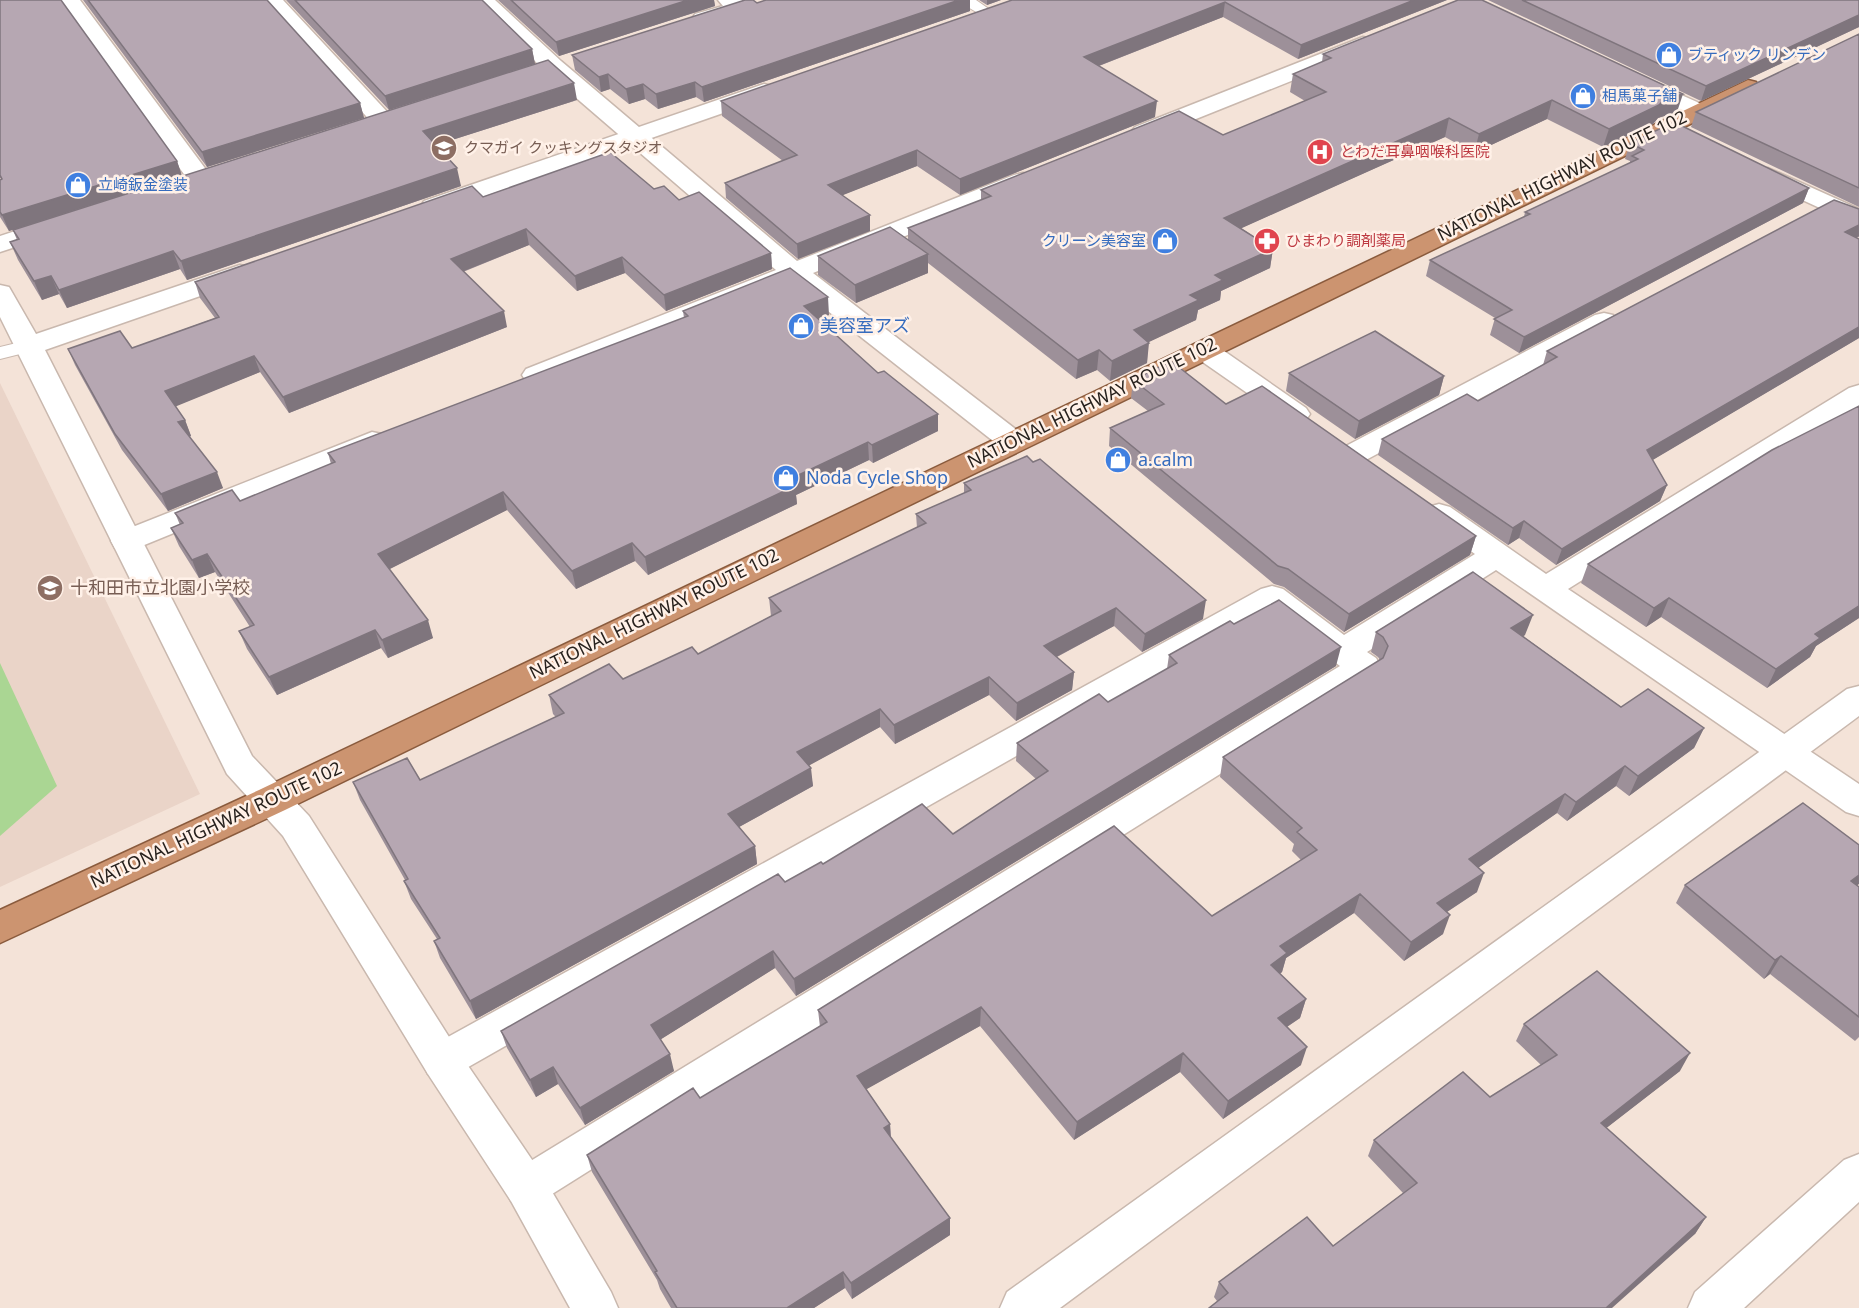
<svg xmlns="http://www.w3.org/2000/svg" width="1859" height="1308" viewBox="0 0 1859 1308" font-family="'Noto Sans','Noto Sans JP',sans-serif">
  <style>
    .education { fill: #ead4c8 }
    .green { fill: #aad693 }
    .lines { fill: none; stroke-linecap: round; stroke-linejoin: round }
    .service-casing { stroke: #c9b8ae; stroke-width: 2 }
    .minor-casing { stroke: #c9b8ae; stroke-width: 3 }
    .tertiary-casing { stroke: #c9b8ae; stroke-width: 3 }
    .trunk-casing { stroke: #8a5b3d; stroke-width: 3 }
    .service { fill: #fff; fill-rule: evenodd }
    .minor { fill: #fff; fill-rule: evenodd }
    .tertiary { fill: #fff; fill-rule: evenodd }
    .trunk { fill: #cc9470; fill-rule: evenodd }
    .wall { fill: #9d9099 }
    .shaded-wall { fill: #7f757d }
    .building { fill: #b6a7b2; stroke: #7f757d; stroke-width: 1.5 }
    .labels { text-anchor: middle; stroke-width: 5; stroke-linejoin: round; paint-order: stroke }
    .far-shop-label { font-size: 15px; fill: #366cbe; stroke: #fff1e8; text-anchor: start }
    .far-education-label { font-size: 15px; fill: #785e54; stroke: #fff1e8; text-anchor: start }
    .far-health-label { font-size: 15px; fill: #be3a42; stroke: #fff1e8; text-anchor: start }
    .street-label { font-size: 18px; fill: #28221e; stroke: #fff1e8 }
    .shop-label { font-size: 18px; fill: #366cbe; stroke: #fff1e8; text-anchor: start }
    .education-label { font-size: 18px; fill: #785e54; stroke: #fff1e8; text-anchor: start }
  </style>
  <rect width="100%" height="100%" fill="#f4e3d8"/>
  <path class="education" d="M0 383 200 794 0 887Z"/>
  <path class="green" d="M0 663 57 786 0 836Z"/>
  <g class="lines">
    <defs>
      <path id="service" d="M956 0H976L996 14 988 19Z
        M29 340 36 342 40 346 36 350 0 359V347Z"/>
      <path id="minor" d="M59 0H80L210 175 213 180 210 185 167 198 158 196 155 191 158 186 186 177Z
        M261 0H283L391 116 395 121 391 126 383 128 375 126Z
        M473 0H495L561 61 797 261 1014 175 1023 173 1032 175 1035 180 1032 185 813 273 1022 434 1027 441 1022 448 1012 450 1002 448 791 282 546 381 536 383 526 381 522 375 526 369 776 270 545 71Z
        M718 0H742L750 8 746 12C731 17 711 27 695 24L692 19 695 14 723 6Z
        M1363 37 1371 39 1374 44 1371 49 1151 137 1143 139 1135 137 1131 132 1135 127Z
        M1641 77 1706 106 1709 111 1706 116 1698 118 1690 116 1633 89 1630 84 1633 79Z
        M1768 168 1859 209V226L1759 180 1756 175 1759 170Z
        M58 217 67 220 71 225 67 230 0 252V236Z
        M1604 313 1613 315 1617 321 1613 327 1364 461 1354 463 1344 461 1339 454 1344 447 1595 315Z
        M1204 342 1214 344 1306 408 1310 414 1306 420 1296 423 1286 420 1194 356 1190 350 1194 344Z
        M1859 385V406L1568 589 1859 784V816L1846 812 1496 570 1367 652 1376 658 1381 667 1376 676 541 1201 526 1207 511 1201 505 1187 511 1173 1340 666 1270 612 456 1074 442 1079 428 1074 422 1061 428 1048 1261 589 1272 586 1283 589 1344 635 1475 554 1428 521 1424 514 1428 507 1439 504 1450 507 1546 574 1849 388Z
        M372 432 382 434 387 441 382 448 137 548 126 551 115 548 111 541 115 534Z
        M1859 1154V1202L1744 1308H1688L1695 1292 1844 1160Z"/>
      <path id="tertiary" d="M764 84 772 86 775 91 772 96 442 211 433 213 424 211 421 206 424 201Z
        M240 265 249 267 253 273 249 279 45 350 252 756 309 816 456 1048 541 1173 611 1292 618 1308H570L511 1201 428 1074 283 836 227 774 0 317V285L9 287 36 334Z
        M1859 686V716L1060 1308H1000L1007 1292 1847 689Z"/>
      <path id="trunk" d="M1748 80 1756 82 1759 87 1756 92 285 810 0 943V910L259 790Z"/>
    </defs>
    <use href="#service" class="service-casing"/>
    <use href="#minor" class="minor-casing"/>
    <use href="#tertiary" class="tertiary-casing"/>
    <use href="#trunk" class="trunk-casing"/>
    <use href="#service" class="service"/>
    <use href="#minor" class="minor"/>
    <use href="#tertiary" class="tertiary"/>
    <use href="#trunk" class="trunk"/>
  </g>
  <path class="wall" d="M0 0 177 161 182 176 9 231 0 217V180L1 179 0 178Z
    M83 0H267L360 103 364 118 207 167Z
    M286 0H482L532 49 535 64 389 110Z
    M498 0H714L715 6 559 56Z
    M979 0H1001L987 5Z
    M1012 0H1447L1298 59 1223 17 1099 66 1155 117 960 195 917 166 842 195 870 231 798 259 726 198 725 183 783 161 722 116 721 101Z
    M1488 0H1859V27L1701 101Z
    M757 3 970 11 704 102 696 97 658 109 645 99 629 104 610 89 601 92 575 70 572 55Z
    M1859 34V207L1691 127 1696 112Z
    M1323 54 1677 112 1658 118 1653 124 1603 147 1547 119 1474 153 1445 137 1241 228 1273 249 1270 268 1221 291 1220 300 1198 310 1196 320 1148 342 1147 363 1110 381 1097 370 1076 379 928 263V273L856 303 818 275V256L908 240V228L981 200V190L1223 135 1305 101 1290 92 1293 74 1322 62Z
    M577 100 436 145 461 186 187 280 180 269 67 308 59 294 42 300 18 260 10 242 17 240 13 230Z
    M1630 143 1809 188 1803 203 1519 353 1490 335 1495 318 1426 276 1430 260 1524 217 1525 212 1630 163V161L1625 159Z
    M654 189 679 200 771 253 772 269 666 311 625 273 577 291 529 245 463 272 507 327 289 413 260 372 175 406 185 420 191 436 189 437 223 488 168 511 122 450 75 365 68 349 132 348 215 318 200 298 195 282 483 197Z
    M1859 209V237L1856 238 1859 338 1652 460 1667 485 1660 501 1556 565 1519 538 1508 545 1378 455 1382 439 1478 401 1543 365 1547 351Z
    M683 311 829 315 818 319 938 431 873 463 869 460 796 495 797 504 648 575 635 561 576 589 507 510 389 569 433 638 388 658 381 648 277 695 247 649 239 631 250 627 215 572 199 578 179 546 171 528 180 525 175 513 240 501 331 464 328 453 684 318Z
    M1289 373 1444 376 1439 395 1355 439 1286 391Z
    M1133 380 1226 404 1476 536 1470 555 1344 632 1284 587 1274 584 1109 446 1110 428 1148 411 1131 398Z
    M1859 406V618L1816 646 1810 657 1767 688 1661 617 1646 627 1581 583 1588 564Z
    M964 483 1203 619 1142 652 1114 626 1057 657 1074 672 1072 690 1016 721 989 695 895 744 880 727 809 765 813 786 739 827 755 846 757 864 476 1019 440 958 434 941 437 939 411 899 404 881 405 880 360 800 353 782 420 780 556 717 553 714 549 695 623 679 698 654 771 616 769 598 917 528 916 514 964 493Z
    M1234 624 1336 666 796 996 775 968 661 1039 674 1071 585 1125 558 1084 536 1097 507 1048 501 1031 785 882 823 864 953 834 1036 779 1016 761 1017 743 1108 702 1167 669 1169 655Z
    M1376 632 1525 635 1523 636 1621 707 1704 728 1694 748 1629 796 1616 786 1567 821 1557 813 1478 868 1477 892 1447 912 1443 934 1404 961 1354 913 1286 958 1282 972 1280 974 1306 999 1300 1018 1287 1027 1301 1065 1223 1119 1180 1072 1074 1140 980 1026 866 1089 890 1124 891 1138 950 1218V1235L852 1299 845 1288 814 1308H671L660 1289 657 1280 592 1172 587 1155 700 1098 820 1027 818 1010 1212 916 1301 860 1292 851 1294 844 1220 777 1223 757 1380 660 1378 657 1371 652Z
    M1685 885 1857 886 1859 887V1037L1855 1041 1770 974 1764 979 1676 903Z
    M1524 1024 1680 1071 1606 1128 1706 1217 1695 1234 1217 1301 1214 1297 1219 1282 1333 1246 1403 1193 1368 1156 1374 1140 1490 1097 1541 1065 1516 1041Z"/>
  <path class="shaded-wall" d="M688 0H714L715 6 559 56 556 42Z
    M959 0H970V11L704 102 702 87Z
    M987 0H1001L987 5Z
    M1414 0H1447L1298 59 1301 45Z
    M1225 2 1223 17 1083 72 1084 57Z
    M1859 15V27L1701 101 1706 86Z
    M532 49 535 64 389 110 385 96Z
    M608 74 610 89 601 92 599 77Z
    M695 82 696 97 658 109 656 94Z
    M574 83 577 100 427 148 423 131Z
    M643 84 645 99 629 104 626 89Z
    M1683 94 1677 112 1658 118 1653 124 1603 147 1609 129 1665 99Z
    M1552 100 1547 119 1474 153 1479 134Z
    M1157 101 1155 117 960 195V179Z
    M360 103 364 118 207 167 202 152Z
    M1449 118 1445 137 1222 237 1224 218Z
    M917 150V166L828 201V185Z
    M177 161 182 176 9 231 2 215Z
    M457 168 461 186 187 280 181 261Z
    M1809 188 1803 203 1519 353 1524 337Z
    M870 215V231L798 259 797 244Z
    M1859 225V236L1838 248 1845 232Z
    M526 229 529 245 454 275 451 259Z
    M1273 249 1270 268 1221 291 1220 300 1198 310 1196 320 1132 350 1134 330 1215 275Z
    M173 251 180 269 67 308 59 290Z
    M771 253 772 269 666 311 664 295Z
    M928 254V273L856 303 855 285Z
    M622 257 625 273 577 291 575 276Z
    M51 276 59 294 42 300 34 281Z
    M828 297 829 315 805 324 804 306Z
    M504 311 507 327 289 413 283 397Z
    M1859 327V338L1641 467 1647 450Z
    M1149 343 1147 363 1110 381 1112 361Z
    M1099 350 1097 370 1076 379 1078 360Z
    M254 356 260 372 172 408 165 391Z
    M1444 376 1439 395 1355 439 1359 421Z
    M938 414V431L873 463 872 445Z
    M185 420 191 436 185 438 178 422Z
    M868 442 869 460 796 495 797 504 648 575 645 557 788 480Z
    M217 472 223 488 168 511 161 494Z
    M1667 485 1660 501 1556 565 1562 549Z
    M503 492 507 510 384 572 378 554Z
    M1524 521 1519 538 1508 545 1513 528Z
    M1476 536 1470 555 1344 632 1349 614Z
    M632 543 635 561 576 589 572 571Z
    M207 554 215 572 199 578 192 560Z
    M1669 598 1661 617 1646 627 1654 608Z
    M1206 600 1203 619 1142 652 1145 634Z
    M1859 606V618L1816 646 1810 657 1767 688 1776 669 1815 634Z
    M1116 608 1114 626 1043 664 1044 646Z
    M1533 615 1525 635 1504 648 1511 628Z
    M428 620 433 638 388 658 382 640Z
    M375 630 381 648 277 695 269 677Z
    M1341 647 1336 666 796 996 794 979Z
    M1074 672 1072 690 1016 721 1017 703Z
    M989 677V695L895 744 894 725Z
    M880 709V727L799 771 797 752Z
    M1704 728 1694 748 1629 796 1638 776Z
    M1625 766 1616 786 1567 821 1576 802Z
    M811 768 813 786 730 832 728 814Z
    M1565 794 1557 813 1462 879 1469 859Z
    M755 846 757 864 476 1019 470 1001Z
    M1484 873 1477 892 1430 923 1437 903Z
    M1859 875V884L1839 900 1851 881Z
    M1360 894 1354 913 1286 958 1282 972 1266 983 1271 965 1280 946Z
    M1450 915 1443 934 1404 961 1411 942Z
    M773 951 775 968 655 1043 651 1025Z
    M1781 956 1770 974 1764 979 1775 960Z
    M1306 999 1300 1018 1273 1036 1278 1018Z
    M981 1007 980 1026 858 1094 857 1076Z
    M1307 1047 1301 1065 1223 1119 1228 1101Z
    M1183 1053 1180 1072 1074 1140 1077 1122Z
    M1690 1053 1680 1071 1591 1140 1601 1123Z
    M670 1054 674 1071 585 1125 580 1108Z
    M553 1067 558 1084 536 1097 530 1080Z
    M890 1124 891 1142 884 1128Z
    M1706 1217 1695 1234 1612 1308H1606Z
    M950 1218V1235L852 1299 851 1283Z
    M843 1272 845 1288 814 1308H787Z"/>
  <path class="building" d="M0 0H61L177 161 2 215 0 212V180L2 179 0 175Z
    M88 0H267L360 103 202 152Z
    M295 0H482L532 49 385 96Z
    M511 0H688L556 42Z
    M745 0H753L757 3 766 0H959L702 87 695 82 656 94 643 84 626 89 608 74 599 77 572 55Z
    M1012 0H1414L1301 45 1225 2 1084 57 1157 101 960 179 917 150 828 185 870 215 797 244 725 183 797 155 721 101Z
    M1458 0H1482L1683 94 1665 99 1659 105 1609 129 1552 100 1479 134 1449 118 1224 218 1273 249 1215 275 1223 280 1190 295 1199 300 1134 330 1149 343 1112 361 1099 350 1078 360 908 228 991 196 981 190 1179 111 1223 135 1326 92 1293 74 1331 58 1323 54Z
    M1522 0H1859V15L1706 86Z
    M1859 34V188L1696 112Z
    M548 60 574 83 423 131 457 168 181 261 173 251 59 290 51 276 34 281 10 242 19 239 13 230Z
    M1674 122 1809 188 1524 337 1494 319 1512 310 1430 260 1530 214 1525 212 1638 159 1632 156 1644 150 1630 143Z
    M610 152 654 189 664 186 679 200 699 192 771 253 664 295 622 257 575 276 526 229 451 259 504 311 283 397 254 356 165 391 185 420 178 422 217 472 161 494 115 434 68 349 120 331 132 348 219 317 195 282 472 186 483 197Z
    M1834 200 1859 209V225L1845 232 1859 239V327L1647 450 1667 485 1562 549 1524 521 1513 528 1382 439 1467 394 1478 401 1557 357 1547 351Z
    M890 227 928 254 855 285 818 256Z
    M790 268 828 297 804 306 878 373 884 371 938 414 872 445 868 442 788 480 795 486 645 557 632 543 572 571 503 492 378 554 428 620 382 640 375 630 269 677 239 631 254 625 207 554 192 560 171 528 183 523 175 513 232 490 240 501 335 462 328 453 688 316 683 311Z
    M1375 331 1444 376 1359 421 1289 373Z
    M1171 361 1226 404 1262 386 1476 536 1349 614 1288 569 1278 566 1110 428 1164 404 1133 380Z
    M1859 406V606L1815 634 1820 638 1776 669 1669 598 1654 608 1588 564 1772 450Z
    M1027 456 1033 462 1040 459 1206 600 1145 634 1116 608 1044 646 1074 672 1017 703 989 677 894 725 880 709 797 752 811 768 728 814 755 846 470 1001 434 941 440 938 404 881 408 879 353 782 407 758 420 780 564 713 549 695 609 664 623 679 692 647 698 654 781 611 769 598 926 523 916 514 971 490 964 483Z
    M1473 572 1533 615 1511 628 1621 707 1648 689 1704 728 1638 776 1625 766 1576 802 1565 794 1469 859 1484 873 1437 903 1450 915 1411 942 1360 894 1280 946 1287 953 1271 965 1306 999 1278 1018 1307 1047 1228 1101 1183 1053 1077 1122 981 1007 857 1076 890 1124 884 1128 950 1218 851 1283 843 1272 787 1308H677L655 1272 657 1271 587 1155 693 1088 700 1098 827 1022 818 1010 1114 826 1212 916 1317 850 1297 832 1302 828 1223 757 1383 658 1388 646 1383 637 1376 632Z
    M1279 600 1341 647 794 979 773 951 651 1025 670 1054 580 1108 553 1067 530 1080 501 1031 778 874 785 882 821 862 823 864 922 804 953 834 1048 771 1017 743 1099 694 1108 702 1177 663 1169 655 1230 621 1234 624Z
    M1803 803 1859 845V875L1851 881 1859 887V1017L1781 956 1775 960 1685 885Z
    M1597 971 1690 1053 1601 1123 1706 1217 1606 1308H1209L1228 1293 1219 1282 1307 1217 1333 1246 1417 1183 1374 1140 1463 1072 1490 1097 1557 1055 1524 1024Z"/>
  <defs>
    <symbol id="shop-disc" viewBox="-11 -11 22 22"><circle r="9.5" fill="#3f7fe0" stroke="#fff1e8"/><path d="M-5-2.5h2.3a2.7 3.5 0 0 1 5.4 0H5L5.5 6h-11ZM-1.5-2.5h3a1.5 2.3 0 0 0-3 0Z" fill="#fff"/></symbol>
    <symbol id="school-disc" viewBox="-11 -11 22 22"><circle r="9.5" fill="#8d6e63" stroke="#fff1e8"/><path d="M0-5L7-2L0 1L-7-2ZM-4 1L0 2.5L4 1V4Q0 6-4 4Z" fill="#fff"/></symbol>
    <symbol id="hospital-disc" viewBox="-11 -11 22 22"><circle r="9.5" fill="#e0444e" stroke="#fff1e8"/><path d="M-5-5h3v3.5h4V-5h3V5h-3V1.5h-4V5h-3Z" fill="#fff"/></symbol>
    <symbol id="pharmacy-disc" viewBox="-11 -11 22 22"><circle r="9.5" fill="#e0444e" stroke="#fff1e8"/><path d="M-2-6h4v4h4v4h-4v4h-4v-4h-4v-4h4Z" fill="#fff"/></symbol>
  </defs>
  <g fill-rule="evenodd">
    <use href="#shop-disc" x="1654" y="40" width="30" height="30"/>
    <use href="#shop-disc" x="1568" y="81" width="30" height="30"/>
    <use href="#school-disc" x="429" y="133" width="30" height="30"/>
    <use href="#hospital-disc" x="1305" y="137" width="30" height="30"/>
    <use href="#shop-disc" x="63" y="170" width="30" height="30"/>
    <use href="#shop-disc" x="1150" y="226" width="30" height="30"/>
    <use href="#pharmacy-disc" x="1252" y="226" width="30" height="30"/>
    <use href="#shop-disc" x="786" y="311" width="30" height="30"/>
    <use href="#shop-disc" x="1103" y="445" width="30" height="30"/>
    <use href="#shop-disc" x="771" y="463" width="30" height="30"/>
    <use href="#school-disc" x="35" y="573" width="30" height="30"/>
  </g>
  <g class="labels">
    <g class="far-shop-label">
      <text x="1688" y="60">ブティック リンデン</text>
      <text x="1602" y="101">相馬菓子舗</text>
      <text x="98" y="190">立崎鈑金塗装</text>
      <text x="1146" y="246" text-anchor="end">クリーン美容室</text>
    </g>
    <g class="far-education-label">
      <text x="464" y="153">クマガイ クッキングスタジオ</text>
    </g>
    <g class="far-health-label">
      <text x="1340" y="157">とわだ耳鼻咽喉科医院</text>
      <text x="1286" y="246">ひまわり調剤薬局</text>
    </g>
    <g class="street-label">
      <text transform="translate(1562 176) rotate(-26)" y="6">NATIONAL HIGHWAY ROUTE 102</text>
      <text transform="translate(1092 403) rotate(-26)" y="6">NATIONAL HIGHWAY ROUTE 102</text>
      <text transform="translate(654 614) rotate(-26)" y="6">NATIONAL HIGHWAY ROUTE 102</text>
      <text transform="translate(216 825) rotate(-25)" y="6">NATIONAL HIGHWAY ROUTE 102</text>
    </g>
    <g class="shop-label">
      <text x="820" y="332">美容室アズ</text>
      <text x="1138" y="466">a.calm</text>
      <text x="806" y="484">Noda Cycle Shop</text>
    </g>
    <g class="education-label">
      <text x="70" y="594">十和田市立北園小学校</text>
    </g>
  </g>
</svg>
